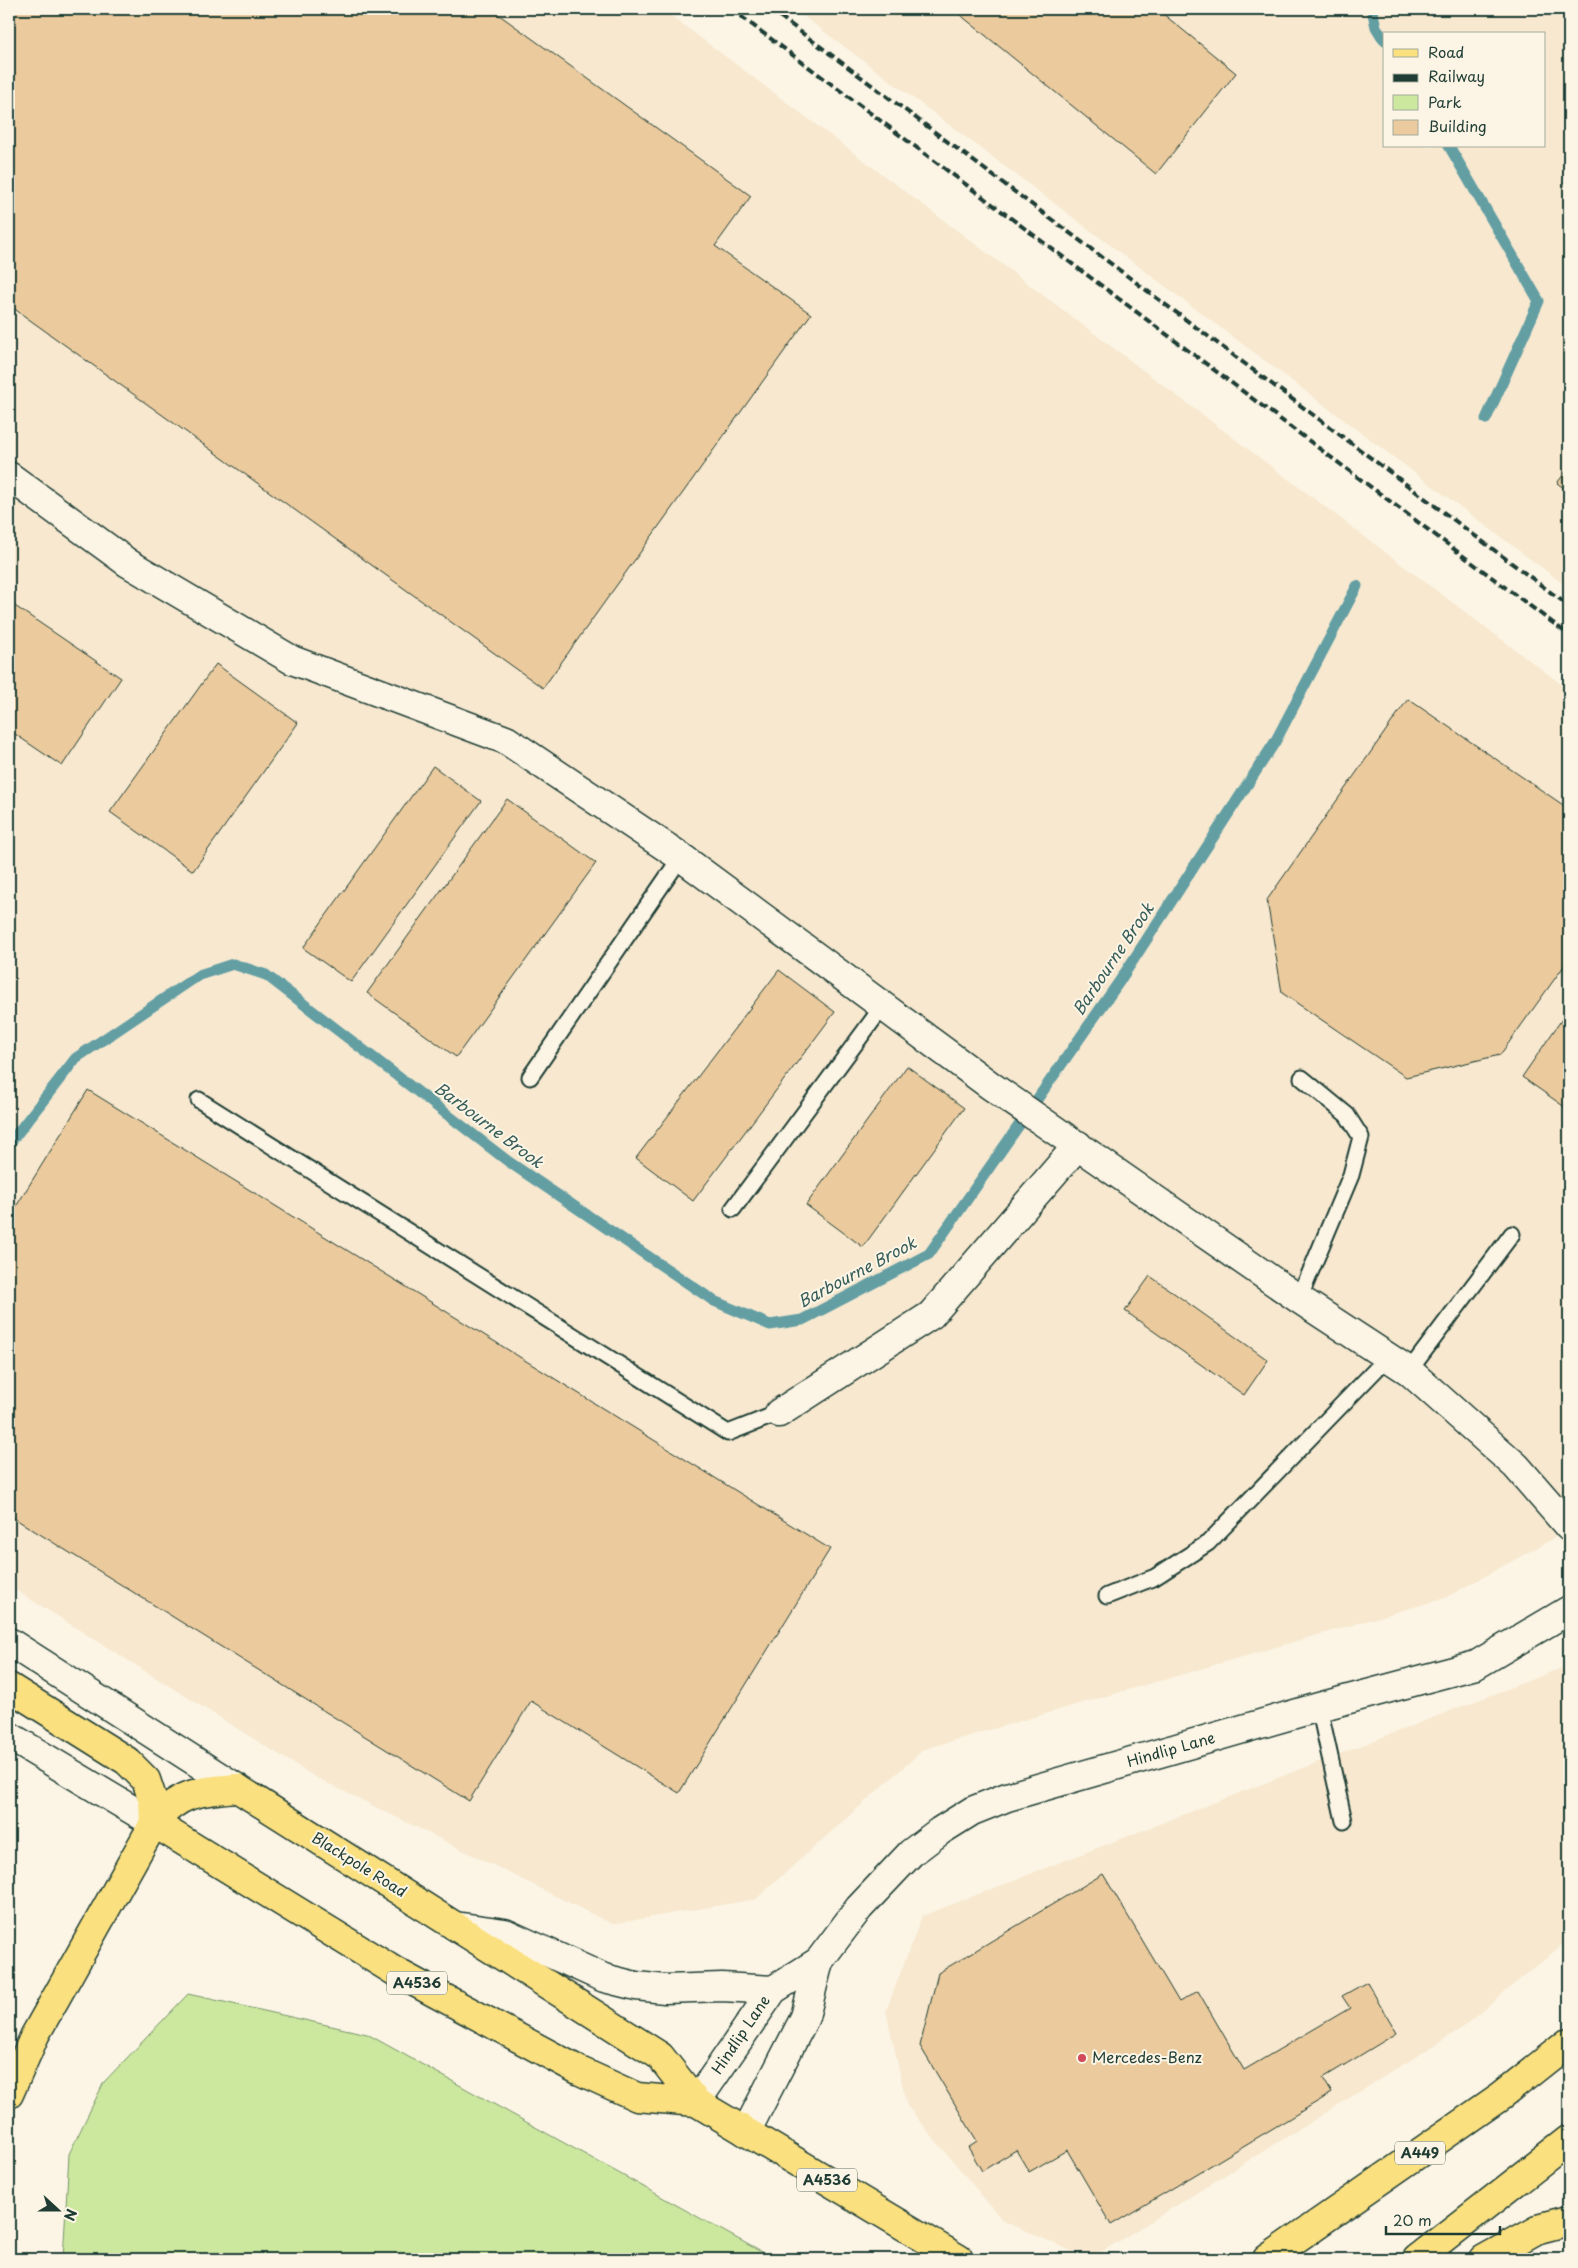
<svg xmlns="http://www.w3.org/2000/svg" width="1578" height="2268" viewBox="0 0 1578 2268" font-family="'Playpen Sans',sans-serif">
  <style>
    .built { fill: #f7e8cf; fill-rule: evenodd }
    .green { fill: #cce89f; stroke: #76926a }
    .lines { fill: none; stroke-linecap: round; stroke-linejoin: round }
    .stream { stroke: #639ea3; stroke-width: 11 }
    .building { fill: #ebca9d; stroke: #1f3d34 }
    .lane-casing { stroke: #1f3d34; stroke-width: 19 }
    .street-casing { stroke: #1f3d34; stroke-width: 31 }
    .secondary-casing { stroke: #1f3d34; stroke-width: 31 }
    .primary-casing { stroke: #1f3d34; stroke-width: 31 }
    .highway-casing { stroke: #1f3d34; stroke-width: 31 }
    .lane { stroke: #fcf5e5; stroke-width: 15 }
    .street { stroke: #fcf5e5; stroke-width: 28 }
    .secondary { stroke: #fcf5e5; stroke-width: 28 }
    .primary { stroke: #fbe080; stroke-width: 28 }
    .highway { stroke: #fbe080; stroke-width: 28 }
    .rail { stroke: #1f3d34; stroke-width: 4; stroke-dasharray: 8 4; stroke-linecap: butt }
    .poi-dot { fill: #d1495b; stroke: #fcf5e5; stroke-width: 2 }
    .labels { text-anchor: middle; stroke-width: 4; stroke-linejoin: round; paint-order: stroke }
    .shield { fill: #fcf5e5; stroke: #617469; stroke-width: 1 }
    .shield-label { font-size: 14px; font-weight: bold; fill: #1f3d34 }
    .street-label { font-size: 15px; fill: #1f3d34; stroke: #fcf5e5 }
    .poi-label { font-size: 15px; fill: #1f3d34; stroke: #fcf5e5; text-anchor: start }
    .water-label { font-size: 16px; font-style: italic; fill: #365d59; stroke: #fcf5e5 }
  </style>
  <rect width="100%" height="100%" fill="#fcf5e5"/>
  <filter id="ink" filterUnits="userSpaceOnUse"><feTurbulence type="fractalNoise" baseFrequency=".02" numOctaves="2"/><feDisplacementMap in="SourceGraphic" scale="10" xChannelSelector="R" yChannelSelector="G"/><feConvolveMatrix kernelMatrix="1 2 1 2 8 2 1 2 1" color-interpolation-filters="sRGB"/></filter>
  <g filter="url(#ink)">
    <path class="built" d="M9 9H662L1569 690V1530L1445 1598 924 1749 756 1899 612 1924 315 1777 9 1586Z
      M794 9H1569V588ZM1384 34H1544V146H1384Z
      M1569 1665V1939L1459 2030 1090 2259 1003 2221 907 2106 886 2011 922 1916Z"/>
    <path class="green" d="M188 1994 367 2034 774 2259H63L69 2154 104 2082Z"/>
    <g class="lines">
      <path class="stream" d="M1372 9 1376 27 1384 40
        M1449 146 1539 301 1486 419
        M9 1144 76 1058 199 975 233 964 266 975 509 1162 714 1301 770 1325 802 1320 929 1254 1119 982 1275 742 1357 586"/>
    </g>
    <path class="building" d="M9 9H491L751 196 715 246 811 314 543 688 9 305Z
      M953 9H1157L1236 73 1156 174Z
      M1569 468V492L1557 483Z
      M9 602 121 678 62 766 9 730Z
      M216 664 298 723 193 871 110 812Z
      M1408 699 1569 809V959L1500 1055 1406 1077 1282 993 1267 900Z
      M433 766 481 801 351 982 303 948Z
      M507 799 596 863 456 1057 367 993Z
      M779 970 835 1012 693 1201 636 1158Z
      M1569 1009V1110L1522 1077Z
      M907 1066 964 1108 863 1247 806 1205Z
      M88 1090 830 1549 679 1793 531 1701 469 1801 9 1515V1218Z
      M1150 1276 1268 1360 1244 1395 1125 1311Z
      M1103 1874 1179 2002 1198 1991 1244 2070 1350 2008 1342 1996 1367 1982 1397 2033 1323 2078 1332 2093 1111 2225 1067 2150 1029 2172 1016 2150 982 2171 968 2147 977 2141 920 2046 938 1973Z"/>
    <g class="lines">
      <defs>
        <path id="lane" d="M530 1077 681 857
          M199 1100 728 1433 779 1413
          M733 1209 883 1006
          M1299 1299 1351 1175 1361 1137 1347 1115 1302 1078
          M1409 1371 1512 1234
          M1107 1596 1155 1577 1208 1543 1388 1357
          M1319 1707 1344 1821"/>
        <path id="street" d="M9 476 128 563 292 660 506 740 681 857 991 1086 1299 1299 1409 1371 1516 1466 1569 1527
          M779 1413 931 1315 1078 1145"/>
        <path id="secondary" d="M9 1642 237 1788
          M9 1736 154 1823
          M455 1926 505 1933 604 1978 636 1986 665 1989 722 1987 773 1990
          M696 2102 773 1990 819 1961
          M746 2132 805 2017 819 1961 859 1908 911 1853 940 1831 972 1811 1007 1797 1319 1707 1476 1665 1569 1610"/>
        <path id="primary" d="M237 1788 660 2056 696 2102 959 2259
          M154 1823 396 1972 580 2071 637 2097 696 2102"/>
        <path id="highway" d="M9 1687 127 1761 146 1780 153 1801 154 1823
          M9 2094 35 2035 154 1823C178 1792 200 1791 237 1788
          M1267 2259 1501 2096 1569 2042
          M1417 2259 1569 2140
          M1484 2259 1538 2229 1569 2221"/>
      </defs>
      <use href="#lane" class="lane-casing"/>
      <use href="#street" class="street-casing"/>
      <use href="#secondary" class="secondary-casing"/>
      <use href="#primary" class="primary-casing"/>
      <use href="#highway" class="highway-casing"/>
      <use href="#lane" class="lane"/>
      <use href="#street" class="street"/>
      <use href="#secondary" class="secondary"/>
      <use href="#primary" class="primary"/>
      <use href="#highway" class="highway"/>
      <path class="rail" d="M731 9 1569 635
        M770 9 1569 606"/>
    </g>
  </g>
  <circle class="poi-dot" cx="1082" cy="2058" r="5"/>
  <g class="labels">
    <g class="shield">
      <rect x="387" y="1971.5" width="60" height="23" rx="4"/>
      <rect x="1395" y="2141.5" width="50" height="23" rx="4"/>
      <rect x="797" y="2168.5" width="60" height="23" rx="4"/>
    </g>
    <g class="shield-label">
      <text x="417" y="1988">A4536</text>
      <text x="1420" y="2158">A449</text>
      <text x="827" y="2185">A4536</text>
    </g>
    <g class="street-label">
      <text transform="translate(1171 1750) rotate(-16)" y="5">Hindlip Lane</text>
      <text transform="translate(359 1865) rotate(32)" y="5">Blackpole Road</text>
      <text transform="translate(741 2035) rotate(-56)" y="5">Hindlip Lane</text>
    </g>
    <g class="poi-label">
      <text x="1092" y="2063">Mercedes-Benz</text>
    </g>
    <g class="water-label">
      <text transform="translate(1113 959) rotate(-56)" y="6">Barbourne Brook</text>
      <text transform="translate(489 1125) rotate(37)" y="6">Barbourne Brook</text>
      <text transform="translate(857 1272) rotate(-28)" y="6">Barbourne Brook</text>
    </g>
  </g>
  <rect width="1578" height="2268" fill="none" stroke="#fcf5e5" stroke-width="30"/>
  <rect x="15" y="15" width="1548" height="2238" fill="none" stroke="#1f3d34" stroke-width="2" filter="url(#ink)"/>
  <rect x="1383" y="32" width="162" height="115" fill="#fcf5e5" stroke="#a4ab9e"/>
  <rect x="1393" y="49" width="25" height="8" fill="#fbe080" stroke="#a4ab9e"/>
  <text x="1428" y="58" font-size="15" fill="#1f3d34">Road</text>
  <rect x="1393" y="74" width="25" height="8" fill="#1f3d34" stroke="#a4ab9e"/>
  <text x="1428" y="82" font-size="15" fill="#1f3d34">Railway</text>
  <rect x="1393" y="95" width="25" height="15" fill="#cce89f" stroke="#a4ab9e"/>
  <text x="1428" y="108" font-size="15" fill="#1f3d34">Park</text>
  <rect x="1393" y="120" width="25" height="15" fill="#ebca9d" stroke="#a4ab9e"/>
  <text x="1428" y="132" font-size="15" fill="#1f3d34">Building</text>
  <g transform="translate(58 2210) rotate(111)" stroke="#fcf5e5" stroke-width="4" paint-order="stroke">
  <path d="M0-4L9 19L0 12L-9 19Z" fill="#1f3d34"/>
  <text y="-8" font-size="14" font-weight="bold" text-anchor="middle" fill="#1f3d34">N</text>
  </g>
  <path d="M1386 2226v8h114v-8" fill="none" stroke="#1f3d34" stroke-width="2.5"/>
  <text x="1393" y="2226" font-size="15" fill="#1f3d34" stroke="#fcf5e5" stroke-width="4" paint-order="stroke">20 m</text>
</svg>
